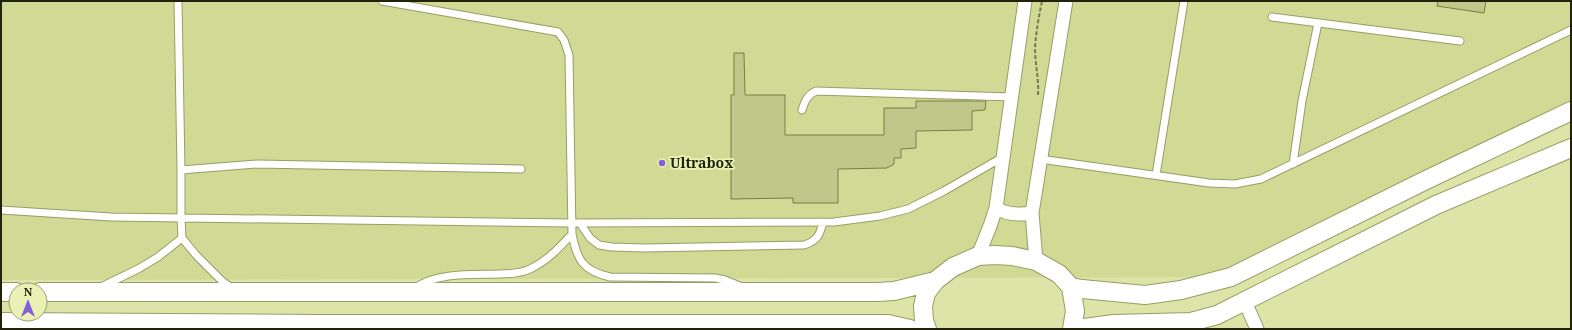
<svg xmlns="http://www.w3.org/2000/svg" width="1572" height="330" viewBox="0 0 1572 330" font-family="'Noto Serif',serif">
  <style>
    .built { fill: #d0da94 }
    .building { fill: #bfc78b; stroke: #787e45 }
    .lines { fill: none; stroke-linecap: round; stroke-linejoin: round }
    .service-casing { stroke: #969e63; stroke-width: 9 }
    .minor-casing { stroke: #969e63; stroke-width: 15 }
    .secondary-casing { stroke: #969e63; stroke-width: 20 }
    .path { stroke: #757a51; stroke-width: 2; stroke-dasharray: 4 2; stroke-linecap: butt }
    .service { stroke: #fff; stroke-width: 7 }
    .minor { stroke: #fff; stroke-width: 13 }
    .secondary { stroke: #fff; stroke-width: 18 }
    .poi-dot { fill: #855fda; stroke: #e9f2b4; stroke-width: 1.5 }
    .labels { text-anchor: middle; stroke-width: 3.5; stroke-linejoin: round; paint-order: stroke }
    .poi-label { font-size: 14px; font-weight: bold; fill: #20230a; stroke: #e9f2b4; text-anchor: start }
  </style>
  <rect width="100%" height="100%" fill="#dce4a7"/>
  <path class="built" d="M1 1H1571V123L1231 277 1 280Z"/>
  <path class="building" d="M1438 1H1486L1484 13 1437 6Z
    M734 53H744L745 95H785V135H884V108H916V101H986L985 110 972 111V130L916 131V148L901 149V158H894V164L887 168 838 169V203H793V198L731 199V95H734Z"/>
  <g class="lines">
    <defs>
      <path id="service" d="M178 1 181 170
        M382 1 558 32 564 40 569 55 572 234C577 260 583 271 610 277L715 278 725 280 742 287
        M1272 17 1460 41
        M802 110C805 101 807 95 816 91L1012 97
        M1040 159 1209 183 1235 184 1261 179 1571 30
        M1293 164 1302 101 1318 23
        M1156 175 1184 1
        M1 210 111 217 572 223 834 222 880 216 908 209 944 191 1003 157
        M580 223 590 238 599 245 612 247 644 248 804 245C817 241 820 235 823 222
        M101 287 138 269 158 257 182 238
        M416 287C439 272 473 275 500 274 510 274 521 273 530 269 547 261 559 248 572 234
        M232 288 222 281 196 255 182 238 181 218V170L257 164 521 169"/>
      <path id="minor" d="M996 208C1007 215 1019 215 1032 213
        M978 256 990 226 996 208 1025 1
        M1036 261 1032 213 1066 1
        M1245 302 1257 329"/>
      <path id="secondary" d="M1071 287 1075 311 1072 329
        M1 292H16
        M40 292H878L894 291 935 281
        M1 322 316 324H888L910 329
        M927 329 924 321 923 306 926 293 935 281 953 267 978 256 995 255 1012 256 1036 261 1059 274 1071 287 1082 289 1145 295 1181 290 1231 277 1424 181 1571 111
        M1077 329 1114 324 1191 322 1217 315 1436 205 1571 148"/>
    </defs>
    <use href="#service" class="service-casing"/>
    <use href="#minor" class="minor-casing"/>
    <use href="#secondary" class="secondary-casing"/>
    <path class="path" d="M1038 95C1039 79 1035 64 1035 48 1036 32 1039 16 1042 1"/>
    <use href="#service" class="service"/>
    <use href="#minor" class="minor"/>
    <use href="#secondary" class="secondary"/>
  </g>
  <circle class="poi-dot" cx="662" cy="163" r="4"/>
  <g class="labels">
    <g class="poi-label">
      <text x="670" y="168">Ultrabox</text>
    </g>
  </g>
  <rect width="1572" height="330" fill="none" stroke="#20230a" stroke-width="4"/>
  <g transform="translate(28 302)"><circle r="19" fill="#e9f2b4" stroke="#999f70"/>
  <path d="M0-3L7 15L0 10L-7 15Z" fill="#855fda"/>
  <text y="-6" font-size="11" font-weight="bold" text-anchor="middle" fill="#20230a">N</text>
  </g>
</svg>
